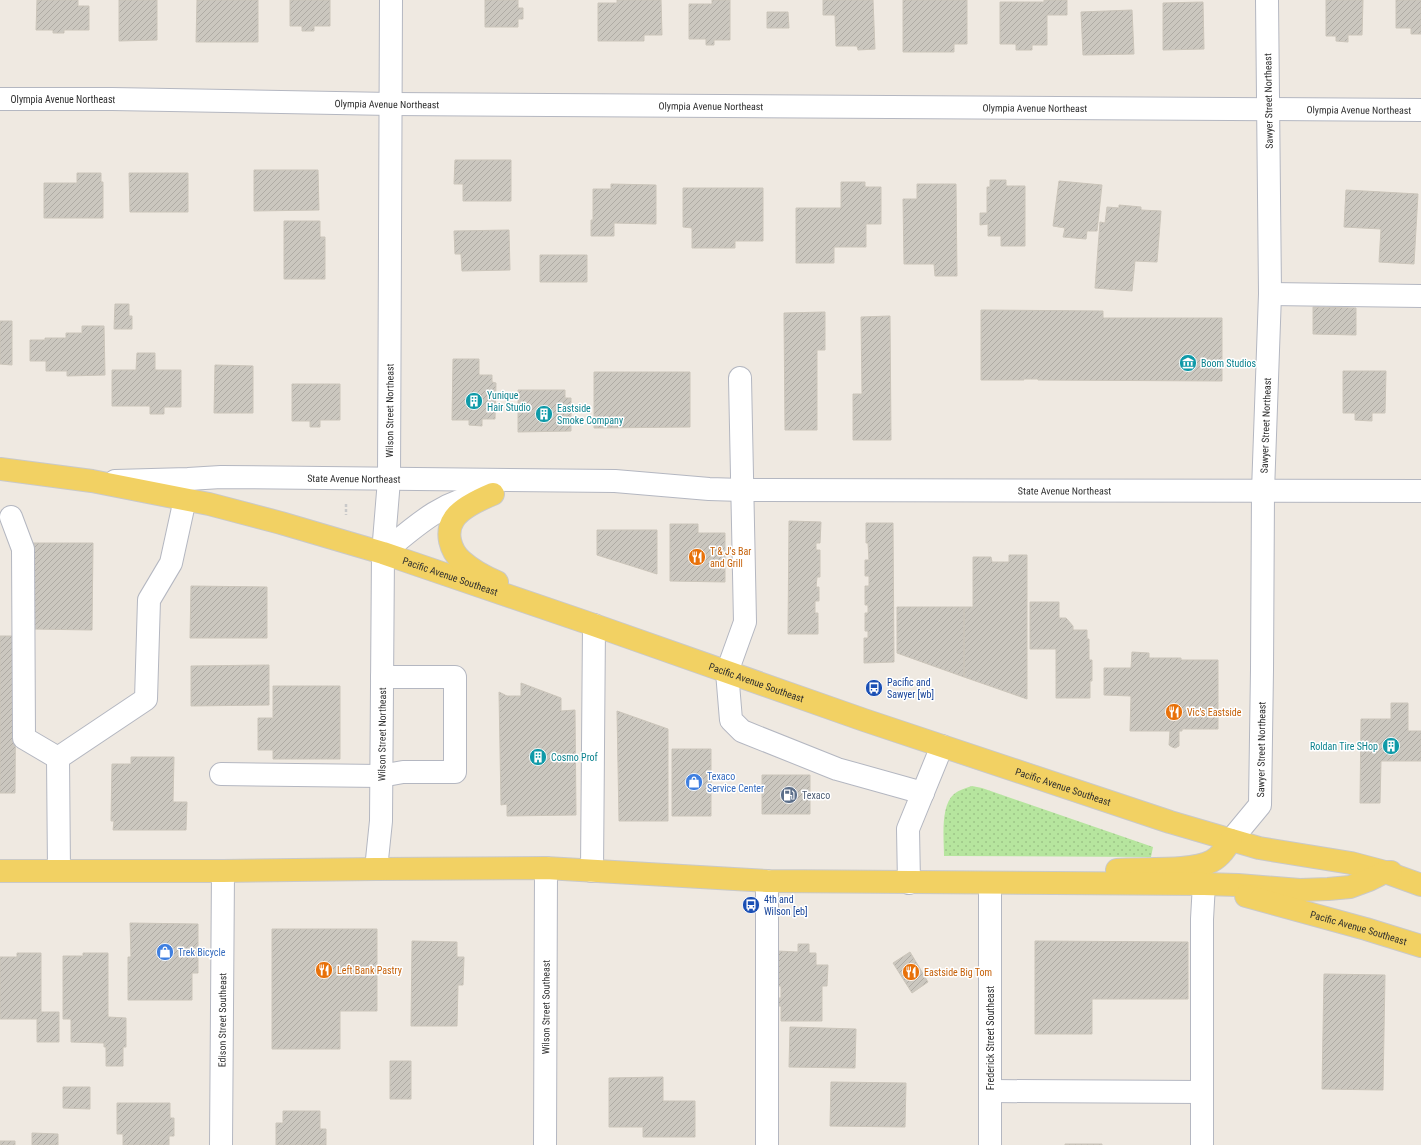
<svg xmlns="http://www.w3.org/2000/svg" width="1421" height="1145" viewBox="0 0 1421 1145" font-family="'Roboto Condensed',sans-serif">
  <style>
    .park { fill: url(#park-dots) }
    .building { fill: url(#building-hatch); stroke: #cbc5ba }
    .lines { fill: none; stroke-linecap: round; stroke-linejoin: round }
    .minor-casing { stroke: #b4b7c1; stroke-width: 24 }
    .major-casing { stroke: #c9c9c9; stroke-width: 24 }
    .path { stroke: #c9c9c9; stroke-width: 2.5; stroke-dasharray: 3 2; stroke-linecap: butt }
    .minor { stroke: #fff; stroke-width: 22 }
    .major { stroke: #f2d163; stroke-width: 22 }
    .labels { text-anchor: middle; stroke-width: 3; stroke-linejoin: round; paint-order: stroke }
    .street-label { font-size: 10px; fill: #2e2e2e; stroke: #fff }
    .culture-label { font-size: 10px; fill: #0d838f; stroke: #fff; text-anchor: start }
    .food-label { font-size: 10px; fill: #c56008; stroke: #fff; text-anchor: start }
    .transit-label { font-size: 10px; fill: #164399; stroke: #fff; text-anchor: start }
    .shop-label { font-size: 10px; fill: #366cbe; stroke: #fff; text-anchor: start }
    .service-label { font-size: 10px; fill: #4e5e75; stroke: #fff; text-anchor: start }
  </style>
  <defs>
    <pattern id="park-dots" width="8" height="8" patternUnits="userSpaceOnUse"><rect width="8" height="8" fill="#b6e59e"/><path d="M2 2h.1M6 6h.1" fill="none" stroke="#9dc588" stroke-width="1.8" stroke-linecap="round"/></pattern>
    <pattern id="building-hatch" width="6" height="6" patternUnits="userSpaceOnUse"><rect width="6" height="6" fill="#cbc7bf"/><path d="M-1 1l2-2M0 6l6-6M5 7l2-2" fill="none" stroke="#afaba4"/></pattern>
  </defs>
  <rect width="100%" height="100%" fill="#efe9e1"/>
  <path class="park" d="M972 786 982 788 1153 847 1151 857 944 856C944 839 940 806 954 794 959 790 966 788 972 786Z"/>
  <path class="building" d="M37 0H78V6H89V30H64V33H53V30H36Z
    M119 0H157V40L119 41Z
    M197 0H258V42H196Z
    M290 0H330V26H314V31H302V26H290Z
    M485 0H518V8H523V19H518V27H485Z
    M617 0H661L662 35H644V41H598V3H617Z
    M712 0H730V40H714V45H706V39H689V4H712Z
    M823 0H873L875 49 858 50 857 46H836L835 15H823Z
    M903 0H967V44H954V52H903Z
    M1044 0H1067V15H1047V45H1032V50H1016V44H1000V2H1044Z
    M1326 0H1363L1362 35H1348V42L1336 41V36H1326Z
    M1396 0H1421V34H1411V28H1396Z
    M1203 2 1204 49 1163 50V3Z
    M1132 10 1134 54 1083 55 1081 12Z
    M767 12H788L789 28H767Z
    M455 160H511V201H463V184H454Z
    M254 170H318L319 210 254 211Z
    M77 173H101V182H103V218H44V183H77Z
    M129 173H188V212H130Z
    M990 180H1006V186H1025V246H1001V236H988V224L980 225V213H987V187H990Z
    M1059 181 1102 185 1097 231H1087L1086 239 1063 237 1065 228 1053 226Z
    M841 182H865V187H881V224H866V247H834V263H796V208H841Z
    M611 184 656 185V224L614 223V236H591V220H593V189H611Z
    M917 184H956L957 276H935L934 264H904L903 199H917Z
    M683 188H763V241H735V248H692V228L683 227Z
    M1346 190 1418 194 1414 264 1379 262 1381 229 1344 227Z
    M1119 205 1141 207V210L1161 211 1157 262 1135 261 1132 291 1095 288 1100 222 1105 223 1107 207 1119 208Z
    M284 221H320V237H325V279H284Z
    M509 230 510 270 462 271 461 254H455L454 231Z
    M540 255H587V282H540Z
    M115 304H129V316H132V329H114Z
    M1313 307 1356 308V335L1313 334Z
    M981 310 1103 311V318H1222V381L1038 380V379H1024V380H981Z
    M825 312V350H817V430H785L784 313Z
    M890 316 891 440H853V394H862L861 317Z
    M0 321H12V365L0 364Z
    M82 326H104L105 375 67 376V371H46V361H30V340H45V338H66V333H82Z
    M137 353H155V370H181V407H164V414H150V406H112V370H136Z
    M453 359H479V375H492V382L496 383 495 419H482V426L469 425V420H452Z
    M215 365 253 366V413H214Z
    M1343 371H1386L1385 413H1372V421L1355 420V413H1343Z
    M594 372H690V427L594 428Z
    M292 384H340V420H320V427H310V421H292Z
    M518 390H565V398H571V431L518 432Z
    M789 521 821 522 820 543H816V550H820V577H817L816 587H819V601H815V613H818V634H788Z
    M866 523H893L894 662 864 663V638H868V631H865V613H868V605H865V586H869V576H865V560H869L868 543H866Z
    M670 524H698V533H725V582L670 581Z
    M597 530H657V574L597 555Z
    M32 543H93L92 630 32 629Z
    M1009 555H1027V699L964 677V607H973V557H991L992 562H1009Z
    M191 586 267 587V638H190Z
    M1030 602H1059V618H1066L1073 626V630H1087V639H1089V660H1092V681H1090V698H1056V649H1030Z
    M897 607H964V677L897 653Z
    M0 636H16L15 793H0Z
    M1132 652 1149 653V658H1181V660H1218V729H1182V731H1179V746L1175 748 1172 747 1169 745 1170 731H1130L1131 696 1104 695V668H1131Z
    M269 665V705L191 706V666Z
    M521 683 561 698V711L575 710 576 815 507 816V804L501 805 499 692 507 696H521Z
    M273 686H340V759H273V750H258V718H273Z
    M1391 703H1408V731H1421V761H1381L1380 803H1360L1361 719H1391Z
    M617 711 668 729V821H619Z
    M672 749H711V816H672Z
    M131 757H174L173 802H187L186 830H113L114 821H111L112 764H131Z
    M762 775H810V814H762Z
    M130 923 198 924V973H192V1000H128V957H131Z
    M272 929H377V1011H340V1049H272Z
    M412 941 457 942V957H464L463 985H458L457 1026H411Z
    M1035 941 1188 942V999H1092V1034H1035Z
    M798 944H809V953H816V965H828L827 986H822V1021H781V1006H776V998H781V986H777V951L798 952Z
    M910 952 928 982 912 993 893 963Z
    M17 953H41V1012H59V1042H37V1019H0V957H17Z
    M83 953H108V1017L126 1018V1047H123V1066H106V1047H104V1043L71 1042V1019H63V956H83Z
    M1324 974 1385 975 1383 1090 1322 1089Z
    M790 1027 856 1029 855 1068 789 1067Z
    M390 1061H411V1099H390Z
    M663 1077V1101H695V1137H643V1127H609V1078Z
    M831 1082 906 1083 905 1127 830 1126Z
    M63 1087H90V1109L63 1108Z
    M117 1103H170V1118H174V1136H169V1145H123V1134H117Z
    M283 1111H320V1129H326V1145H276V1123H283Z
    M32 1133 58 1134V1145H32Z
    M0 1141H15V1145H0Z
    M1065 1144H1102V1145H1065Z"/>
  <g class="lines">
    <defs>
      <g id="minor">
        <path id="s1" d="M0 99H112L391 104 1421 110"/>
        <path d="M1270 294 1421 296"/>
        <path d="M740 378 745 622 727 672 731 720 742 731 837 769 923 793"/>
        <path id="s2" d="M115 481 188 479 221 477 615 481 709 489 742 490 1421 491"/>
        <path d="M11 517 23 549 24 738 58 758"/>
        <path d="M383 553C413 528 444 499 484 495"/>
        <path d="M221 774 381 776 403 772H455V677H382"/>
        <path id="s3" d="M1231 840 1260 805 1262 670 1263 491 1270 294 1267 0"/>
        <path id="s4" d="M376 869 381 821 383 553 389 480 391 0"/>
        <path d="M59 871 58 758 146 699 149 600 171 563 185 499"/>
        <path d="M592 871 594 625"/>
        <path d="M909 883 908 829 942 746"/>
        <path d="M990 883V1145"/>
        <path d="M990 1091 1202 1092"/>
        <path id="s5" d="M221 1145 223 871"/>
        <path id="s6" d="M545 1145 546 868"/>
        <path d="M767 1145V881"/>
        <path d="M1202 1145V919L1204 884"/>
      </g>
      <g id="major">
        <path id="s7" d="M0 469 92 481 209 504 281 523 383 553 594 625 864 720 1170 822 1259 848 1351 863 1385 872 1421 885"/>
        <path d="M493 494C481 499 461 508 454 519 445 532 450 551 462 561 471 569 485 577 497 582"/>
        <path d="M1117 870C1142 868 1192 872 1212 861 1221 856 1226 848 1231 840"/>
        <path d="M0 871H223L376 869 546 868 767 881 1204 884 1238 885 1300 890 1328 889 1350 887 1369 880 1385 872H1391"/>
        <path id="s8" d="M1246 896 1366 929 1421 946"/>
      </g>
    </defs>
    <use href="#minor" class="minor-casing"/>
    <use href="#major" class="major-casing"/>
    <path class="path" d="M346 504V515"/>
    <use href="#minor" class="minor"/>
    <use href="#major" class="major"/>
  </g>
  <defs>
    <symbol id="museum-disc" viewBox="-11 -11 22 22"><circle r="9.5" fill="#0f9aa8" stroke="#fff"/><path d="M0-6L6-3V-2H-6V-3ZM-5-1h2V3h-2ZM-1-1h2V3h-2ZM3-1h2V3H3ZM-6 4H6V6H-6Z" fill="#fff"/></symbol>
    <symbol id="building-disc" viewBox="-11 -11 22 22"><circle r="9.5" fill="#0f9aa8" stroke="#fff"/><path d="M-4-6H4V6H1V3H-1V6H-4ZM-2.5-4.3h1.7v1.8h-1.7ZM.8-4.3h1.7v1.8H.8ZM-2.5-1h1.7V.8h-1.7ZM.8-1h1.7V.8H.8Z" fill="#fff"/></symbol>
    <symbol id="restaurant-disc" viewBox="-11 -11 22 22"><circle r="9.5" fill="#e8710a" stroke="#fff"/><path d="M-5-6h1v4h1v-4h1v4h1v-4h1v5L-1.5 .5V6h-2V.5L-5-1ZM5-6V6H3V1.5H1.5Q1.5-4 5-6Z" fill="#fff"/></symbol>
    <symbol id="bus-disc" viewBox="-11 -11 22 22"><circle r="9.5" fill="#1a4fb4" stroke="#fff"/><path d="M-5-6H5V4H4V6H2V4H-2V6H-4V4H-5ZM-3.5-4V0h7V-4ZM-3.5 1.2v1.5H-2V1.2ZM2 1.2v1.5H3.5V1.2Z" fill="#fff"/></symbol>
    <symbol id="shop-disc" viewBox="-11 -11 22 22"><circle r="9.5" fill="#3f7fe0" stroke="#fff"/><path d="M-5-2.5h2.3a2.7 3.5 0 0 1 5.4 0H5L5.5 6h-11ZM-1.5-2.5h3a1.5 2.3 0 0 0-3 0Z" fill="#fff"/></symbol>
    <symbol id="fuel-disc" viewBox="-11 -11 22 22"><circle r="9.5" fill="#5c6f8a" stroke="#fff"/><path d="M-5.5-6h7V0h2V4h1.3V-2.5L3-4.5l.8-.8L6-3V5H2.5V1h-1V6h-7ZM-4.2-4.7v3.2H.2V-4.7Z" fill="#fff"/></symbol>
  </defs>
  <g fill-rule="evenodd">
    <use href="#museum-disc" x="1178" y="353" width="20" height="20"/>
    <use href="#building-disc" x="464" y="391" width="20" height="20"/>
    <use href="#building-disc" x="534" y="404" width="20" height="20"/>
    <use href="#restaurant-disc" x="687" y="547" width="20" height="20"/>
    <use href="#bus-disc" x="864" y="678" width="20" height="20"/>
    <use href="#restaurant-disc" x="1164" y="702" width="20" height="20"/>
    <use href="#building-disc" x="1381" y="736" width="20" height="20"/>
    <use href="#building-disc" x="528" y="747" width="20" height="20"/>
    <use href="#shop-disc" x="684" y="772" width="20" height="20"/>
    <use href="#fuel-disc" x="779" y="785" width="20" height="20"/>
    <use href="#bus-disc" x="741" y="895" width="20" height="20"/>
    <use href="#shop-disc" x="155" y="942" width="20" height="20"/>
    <use href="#restaurant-disc" x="314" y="960" width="20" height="20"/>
    <use href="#restaurant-disc" x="901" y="962" width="20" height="20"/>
  </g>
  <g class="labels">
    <g class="street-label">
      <text dy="4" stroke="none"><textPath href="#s1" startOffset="63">Olympia Avenue Northeast</textPath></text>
      <text transform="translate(1268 101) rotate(-91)" y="4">Sawyer Street Northeast</text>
      <text dy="4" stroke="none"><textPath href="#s1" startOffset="387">Olympia Avenue Northeast</textPath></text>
      <text dy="4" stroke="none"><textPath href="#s1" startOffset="711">Olympia Avenue Northeast</textPath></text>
      <text dy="4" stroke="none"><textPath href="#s1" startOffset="1035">Olympia Avenue Northeast</textPath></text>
      <text dy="4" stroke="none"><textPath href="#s1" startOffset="1359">Olympia Avenue Northeast</textPath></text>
      <text dy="4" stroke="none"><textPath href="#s4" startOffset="459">Wilson Street Northeast</textPath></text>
      <text dy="4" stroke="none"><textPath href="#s3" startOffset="425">Sawyer Street Northeast</textPath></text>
      <text dy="4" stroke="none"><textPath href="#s2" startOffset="239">State Avenue Northeast</textPath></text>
      <text dy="4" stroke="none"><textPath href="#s2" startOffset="950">State Avenue Northeast</textPath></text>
      <text dy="4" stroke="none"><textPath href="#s7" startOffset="464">Pacific Avenue Southeast</textPath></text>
      <text dy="4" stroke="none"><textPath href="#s7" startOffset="788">Pacific Avenue Southeast</textPath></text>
      <text dy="4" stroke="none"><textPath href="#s4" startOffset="135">Wilson Street Northeast</textPath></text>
      <text dy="4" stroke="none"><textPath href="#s3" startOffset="101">Sawyer Street Northeast</textPath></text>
      <text dy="4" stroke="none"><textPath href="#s7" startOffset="1112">Pacific Avenue Southeast</textPath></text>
      <text dy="4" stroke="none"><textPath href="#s8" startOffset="117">Pacific Avenue Southeast</textPath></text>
      <text dy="4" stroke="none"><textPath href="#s6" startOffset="138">Wilson Street Southeast</textPath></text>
      <text dy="4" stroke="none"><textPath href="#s5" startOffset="125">Edison Street Southeast</textPath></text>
      <text transform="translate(990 1038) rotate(-90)" y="4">Frederick Street Southeast</text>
    </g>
    <g class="culture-label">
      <text x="1201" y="367">Boom Studios</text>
      <text x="487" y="399">Yunique<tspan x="487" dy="12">Hair Studio</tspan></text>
      <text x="557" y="412">Eastside<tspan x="557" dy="12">Smoke Company</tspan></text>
      <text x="1378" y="750" text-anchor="end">Roldan Tire SHop</text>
      <text x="551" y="761">Cosmo Prof</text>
    </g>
    <g class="food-label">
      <text x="710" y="555">T &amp; J's Bar<tspan x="710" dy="12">and Grill</tspan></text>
      <text x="1187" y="716">Vic's Eastside</text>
      <text x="337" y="974">Left Bank Pastry</text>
      <text x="924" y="976">Eastside Big Tom</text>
    </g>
    <g class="transit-label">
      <text x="887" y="686">Pacific and<tspan x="887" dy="12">Sawyer [wb]</tspan></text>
      <text x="764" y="903">4th and<tspan x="764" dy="12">Wilson [eb]</tspan></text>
    </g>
    <g class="shop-label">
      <text x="707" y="780">Texaco<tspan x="707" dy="12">Service Center</tspan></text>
      <text x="178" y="956">Trek Bicycle</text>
    </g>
    <g class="service-label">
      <text x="802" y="799">Texaco</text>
    </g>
  </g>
</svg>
